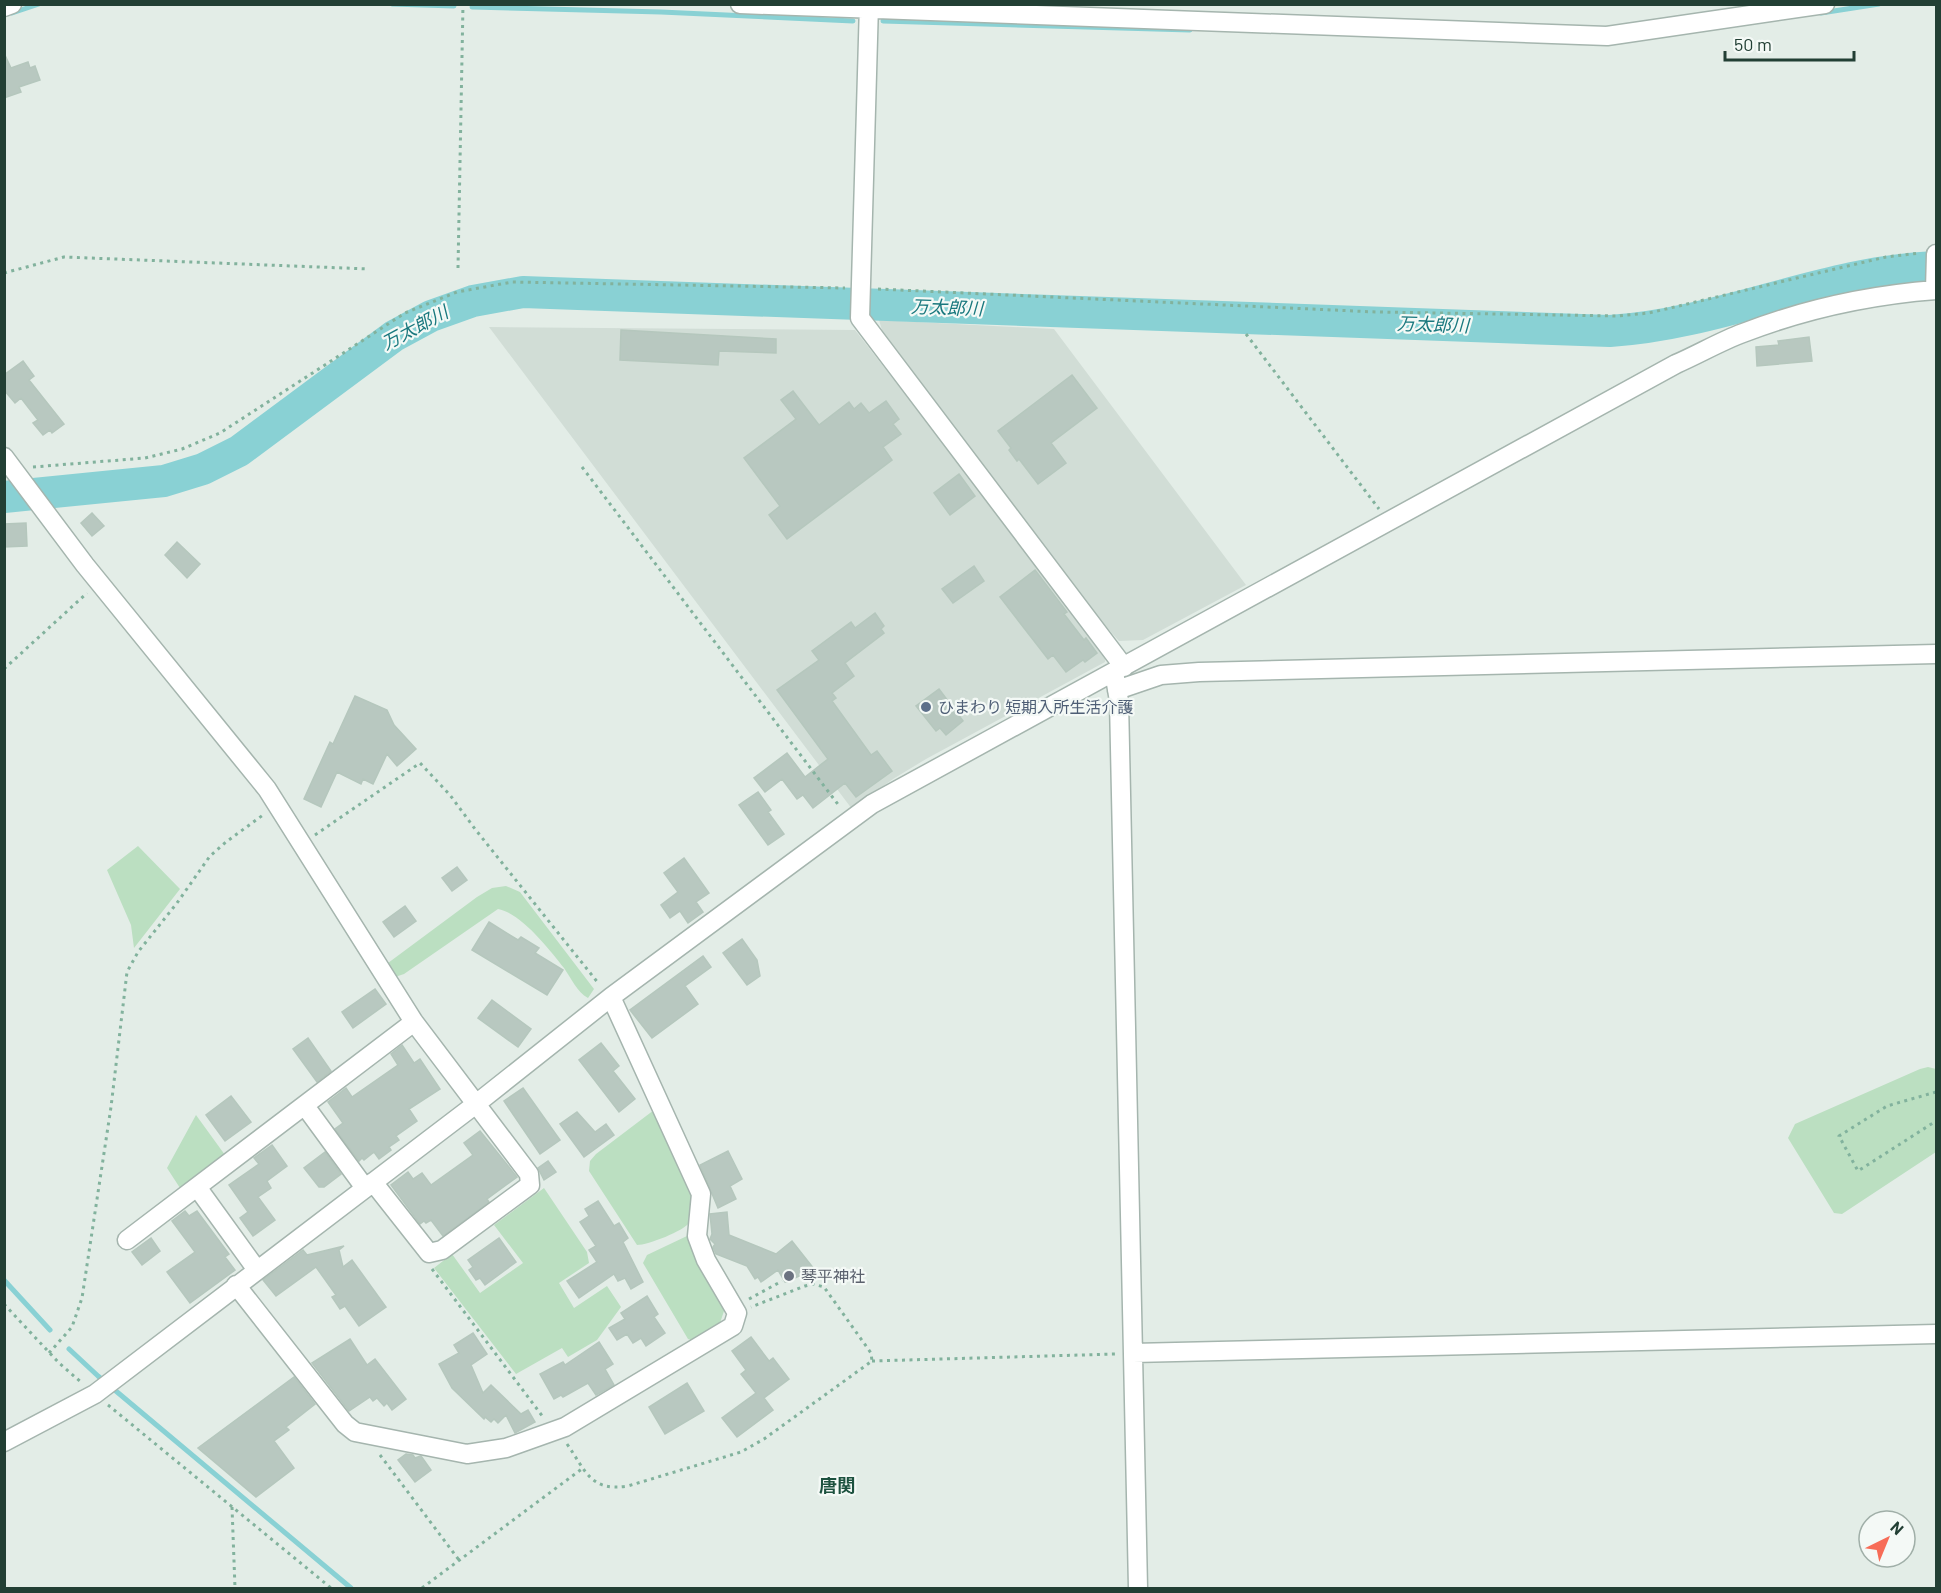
<svg xmlns="http://www.w3.org/2000/svg" width="1941" height="1593" viewBox="0 0 1941 1593" font-family="Barlow,'Noto Sans JP',sans-serif">
  <style>
    .built { fill: #d1ddd6 }
    .green { fill: #bbdfc1 }
    .lines { fill: none; stroke-linecap: round; stroke-linejoin: round }
    .stream { stroke: #89d1d4; stroke-width: 5 }
    .river { stroke: #89d1d4; stroke-width: 32 }
    .building { fill: #b8c8c0; stroke: #b5c7bd; stroke-width: 1.5 }
    .minor-casing { stroke: #a5b5ae; stroke-width: 21 }
    .path { stroke: #82b29d; stroke-width: 3; stroke-dasharray: 3 4.5; stroke-linecap: butt }
    .minor { stroke: #fff; stroke-width: 18 }
    .service-dot { fill: #5c6f8a; stroke: #f4f9f6; stroke-width: 2 }
    .worship-dot { fill: #6b7280; stroke: #f4f9f6; stroke-width: 2 }
    .labels { text-anchor: middle; stroke-width: 4.5; stroke-linejoin: round; paint-order: stroke }
    .service-label { font-size: 16px; fill: #4e5e75; stroke: #f4f9f6; text-anchor: start }
    .worship-label { font-size: 16px; fill: #5b616d; stroke: #f4f9f6; text-anchor: start }
    .water-label { font-size: 18px; font-style: italic; fill: #19787e; stroke: #f4f9f6 }
    .neighbourhood-label { font-size: 18px; font-weight: bold; fill: #1d523f; stroke: #f4f9f6 }
  </style>
  <rect width="100%" height="100%" fill="#e3ede7"/>
  <path class="built" d="M879 320 1054 329 1246 585 1143 640 1119 641 1085 603 882 330Z
    M489 327 855 330 1106 652 1105 662 926 759 893 779 852 809Z"/>
  <path class="green" d="M138 846 180 889 134 948 131 925 107 870Z
    M506 886 520 892 594 989 588 998C577 992 571 978 564 968 550 950 521 913 498 909L404 974 392 978 388 963 477 897 492 888Z
    M1928 1067 1936 1069V1152L1842 1214 1834 1213 1788 1138 1795 1124 1920 1069Z
    M654 1110 692 1193C694 1202 695 1214 690 1222 684 1231 648 1245 637 1245L589 1171 590 1161 596 1154Z
    M196 1115 225 1155 180 1188 167 1168Z
    M544 1188 587 1252 589 1263 559 1283 574 1308 607 1286 621 1307 597 1340 568 1357 562 1348 516 1374 434 1268 452 1254 480 1293 523 1263 494 1225Z
    M687 1236 726 1305 719 1326 694 1341 688 1339 643 1263 647 1255Z"/>
  <g class="lines">
    <path class="stream" d="M392 4 454 6
      M472 7 661 12 853 21
      M12 13 39 4
      M1821 13 1879 4
      M883 21 1190 30
      M4 1280 50 1330
      M69 1349 98 1376 351 1588"/>
    <path class="river" d="M4 497 164 481 203 469 239 451 394 336 431 316 473 301 523 292 1610 331C1721 324 1825 271 1936 267"/>
  </g>
  <path class="building" d="M4 53 11 68 28 62 30 68 35 66 40 80 19 87 21 92 4 98Z
    M621 330 776 339V353L719 351 718 365 620 360Z
    M1809 337 1812 361 1757 366 1756 347 1779 345 1778 341Z
    M23 361 34 376 29 380 64 424 52 433 50 430 43 435 33 423 38 420 21 398 15 403 4 390V375Z
    M1072 375 1097 408 1051 443 1066 463 1038 484 1019 459 1017 461 1009 450 1011 448 998 431Z
    M793 391 819 425 849 402 854 409 861 403 869 413 886 401 899 419 893 424 901 434 883 447 892 460 787 539 769 515 780 506 744 458 796 419 781 400Z
    M959 474 975 496 950 515 934 493Z
    M92 513 104 526 92 536 81 523Z
    M26 523 27 546 4 547V524Z
    M177 542 200 564 187 578 165 555Z
    M974 566 984 581 953 603 942 589Z
    M1035 570 1067 612 1064 614 1084 640 1086 638 1097 653 1085 662 1083 660 1066 672 1053 655 1048 659 1000 597Z
    M875 613 884 626 881 629 884 633 845 663 854 676 832 693 836 698 832 701 871 755 877 751 892 771 856 797 845 783 813 808 803 795 797 799 782 779 765 792 754 778 787 753 805 777 828 759 777 690 819 660 812 651 851 622 855 628Z
    M939 689 963 721 946 735 940 728 936 731 916 706Z
    M355 696 387 710 394 725 416 749 397 766 387 754 373 784 363 779 361 784 337 772 321 807 304 799 330 742 333 744Z
    M758 792 771 810 768 812 784 834 768 845 739 805Z
    M684 858 709 893 696 902 703 912 688 923 680 911 670 918 661 905 678 892 664 873Z
    M457 867 467 880 452 891 442 878Z
    M405 906 416 921 394 937 383 922Z
    M489 922 518 940 521 937 539 948 535 953 563 970 547 995 472 950Z
    M742 939 757 960 760 976 747 985 723 953Z
    M703 956 711 967 685 986 698 1004 652 1038 630 1010Z
    M375 989 386 1004 353 1028 342 1012Z
    M492 1000 531 1029 518 1047 478 1018Z
    M308 1038 331 1071 317 1082 293 1049Z
    M601 1043 619 1066 613 1071 635 1099 619 1112 579 1060Z
    M402 1045 414 1063 420 1059 440 1089 409 1109 417 1121 396 1136 399 1140 389 1147 391 1150 379 1159 374 1152 364 1160 362 1158 359 1161 335 1129 343 1123 328 1102 346 1088 352 1097 398 1065 391 1054Z
    M523 1088 560 1140 540 1154 504 1101Z
    M231 1096 251 1122 225 1141 206 1115Z
    M577 1112 595 1132 606 1124 614 1135 584 1157 560 1124Z
    M480 1131 517 1177 487 1199 489 1202 443 1236 431 1220 426 1223 424 1221 420 1224 391 1185 408 1172 413 1179 422 1173 431 1185 473 1155 464 1143Z
    M272 1145 287 1166 267 1181 271 1188 258 1197 275 1220 253 1236 240 1218 248 1212 229 1185 259 1164 254 1158Z
    M728 1151 742 1179 730 1186 736 1199 718 1208 700 1165Z
    M325 1152 341 1174 324 1187H319L304 1168Z
    M548 1161 556 1172 544 1180 538 1168Z
    M598 1201 614 1226 619 1223 628 1238 623 1242 643 1282 631 1289 625 1278 618 1281 614 1274 579 1298 567 1281 597 1262 589 1250 596 1246 580 1222 589 1216 585 1209Z
    M185 1211 189 1216 197 1211 229 1254 225 1257 235 1270 190 1303 167 1272 195 1252 172 1221Z
    M727 1212 729 1235 776 1254 792 1241 814 1269 803 1278 801 1275 787 1282H785L778 1270 761 1282 758 1277 755 1279 747 1266 716 1254 713 1247 715 1244 710 1239 712 1234 710 1214Z
    M151 1238 160 1251 142 1265 132 1252Z
    M499 1238 516 1262 485 1285 480 1278 476 1280 469 1270 473 1267 468 1260Z
    M344 1246 339 1250 343 1267 352 1260 386 1307 359 1326 345 1306 340 1309 332 1297 336 1295 316 1267 276 1296 263 1280 303 1250 307 1255Z
    M647 1296 658 1314 654 1317 665 1333 646 1346 641 1338 633 1343 627 1334 617 1340 609 1328 625 1319 621 1313Z
    M473 1333 487 1354 471 1365 483 1393 491 1385 521 1414 528 1410 535 1422 515 1433 506 1415 498 1423 494 1419 491 1422 485 1417 484 1419 452 1388 439 1364 459 1353 454 1345Z
    M751 1337 769 1361 773 1358 789 1379 764 1398 773 1410 737 1437 722 1418 756 1393 741 1374 746 1370 732 1351Z
    M350 1339 367 1365 375 1359 406 1399 392 1410 387 1403 384 1406 377 1398 373 1401 370 1397 349 1411 312 1363Z
    M599 1342 613 1364 605 1369 614 1385 596 1395 588 1383 563 1397 561 1395 554 1399 540 1374 563 1362 565 1365Z
    M294 1377 315 1404 286 1427 289 1430 274 1441 294 1468 256 1497 198 1448Z
    M687 1383 704 1411 665 1434 649 1407Z
    M406 1454 413 1455 415 1458 421 1456 431 1470 415 1482 398 1460Z"/>
  <g class="lines">
    <defs>
      <path id="minor" d="M740 4 1607 36 1825 4
        M869 4 860 318 1124 667
        M4 7 12 4
        M1935 290 1936 254
        M4 457 85 565 267 789 414 1022 529 1174 530 1185 442 1250 429 1253 373 1182
        M1114 672 1119 701 1138 1588
        M1117 690 1161 675 1199 672 1936 654
        M305 1106 365 1188
        M197 1187 257 1270
        M127 1240 414 1022
        M236 1285 345 1424 355 1432 467 1454 506 1448 565 1427 733 1326 737 1313 706 1260 697 1236 701 1194 611 997
        M1133 1353 1936 1334
        M4 1442 95 1394 476 1104 611 997 872 804 1676 364C1699 354 1721 341 1743 333 1805 309 1870 295 1936 290"/>
    </defs>
    <use href="#minor" class="minor-casing"/>
    <path class="path" d="M458 268 463 4
      M4 273 64 257 369 269
      M878 289 1376 312 1618 316 1649 313 1886 257 1920 253
      M1246 334 1379 509
      M33 467 145 458 182 449 220 433 405 313 457 292 512 282 845 288
      M582 467 840 807
      M4 669 87 593
      M315 835 420 763 450 795 475 829 599 984
      M1936 1092 1887 1106 1839 1136 1858 1171 1936 1121
      M432 1269 543 1417
      M749 1299 782 1281
      M4 1304 59 1363 82 1383
      M49 1353 72 1327 82 1298 111 1107 127 972 138 952 177 903 210 856 226 842 263 815
      M872 1361 1116 1354
      M108 1405 331 1588
      M567 1444C586 1471 590 1492 628 1486L741 1452 764 1439 872 1361 871 1353 824 1287 813 1284 805 1286 751 1307
      M380 1455 459 1560
      M232 1507 235 1588
      M422 1588 583 1468"/>
    <use href="#minor" class="minor"/>
  </g>
  <circle class="service-dot" cx="926" cy="707" r="6"/>
  <circle class="worship-dot" cx="789" cy="1276" r="6"/>
  <g class="labels">
    <g class="service-label">
      <text x="938" y="713">ひまわり 短期入所生活介護</text>
    </g>
    <g class="worship-label">
      <text x="801" y="1282">琴平神社</text>
    </g>
    <g class="water-label">
      <text transform="translate(947 308) rotate(2)" y="6">万太郎川</text>
      <text transform="translate(1433 325) rotate(2)" y="6">万太郎川</text>
      <text transform="translate(415 328) rotate(-28)" y="6">万太郎川</text>
    </g>
    <g class="neighbourhood-label">
      <text x="837" y="1492">唐関</text>
    </g>
  </g>
  <rect width="1941" height="1593" fill="none" stroke="#223f34" stroke-width="12"/>
  <g transform="translate(1887 1539) rotate(43)"><circle r="28" fill="#f4f9f6" stroke="#a0afa8" stroke-width="1.5"/>
  <path d="M0-4.5L10 22L0 15L-10 22Z" fill="#f76c57"/>
  <text y="-9" font-size="16" font-weight="bold" text-anchor="middle" fill="#223f34">N</text>
  </g>
  <path d="M1725 51v9h129v-9" fill="none" stroke="#223f34" stroke-width="3"/>
  <text x="1734" y="51" font-size="18" fill="#223f34" stroke="#f4f9f6" stroke-width="4.5" paint-order="stroke">50 m</text>
</svg>
